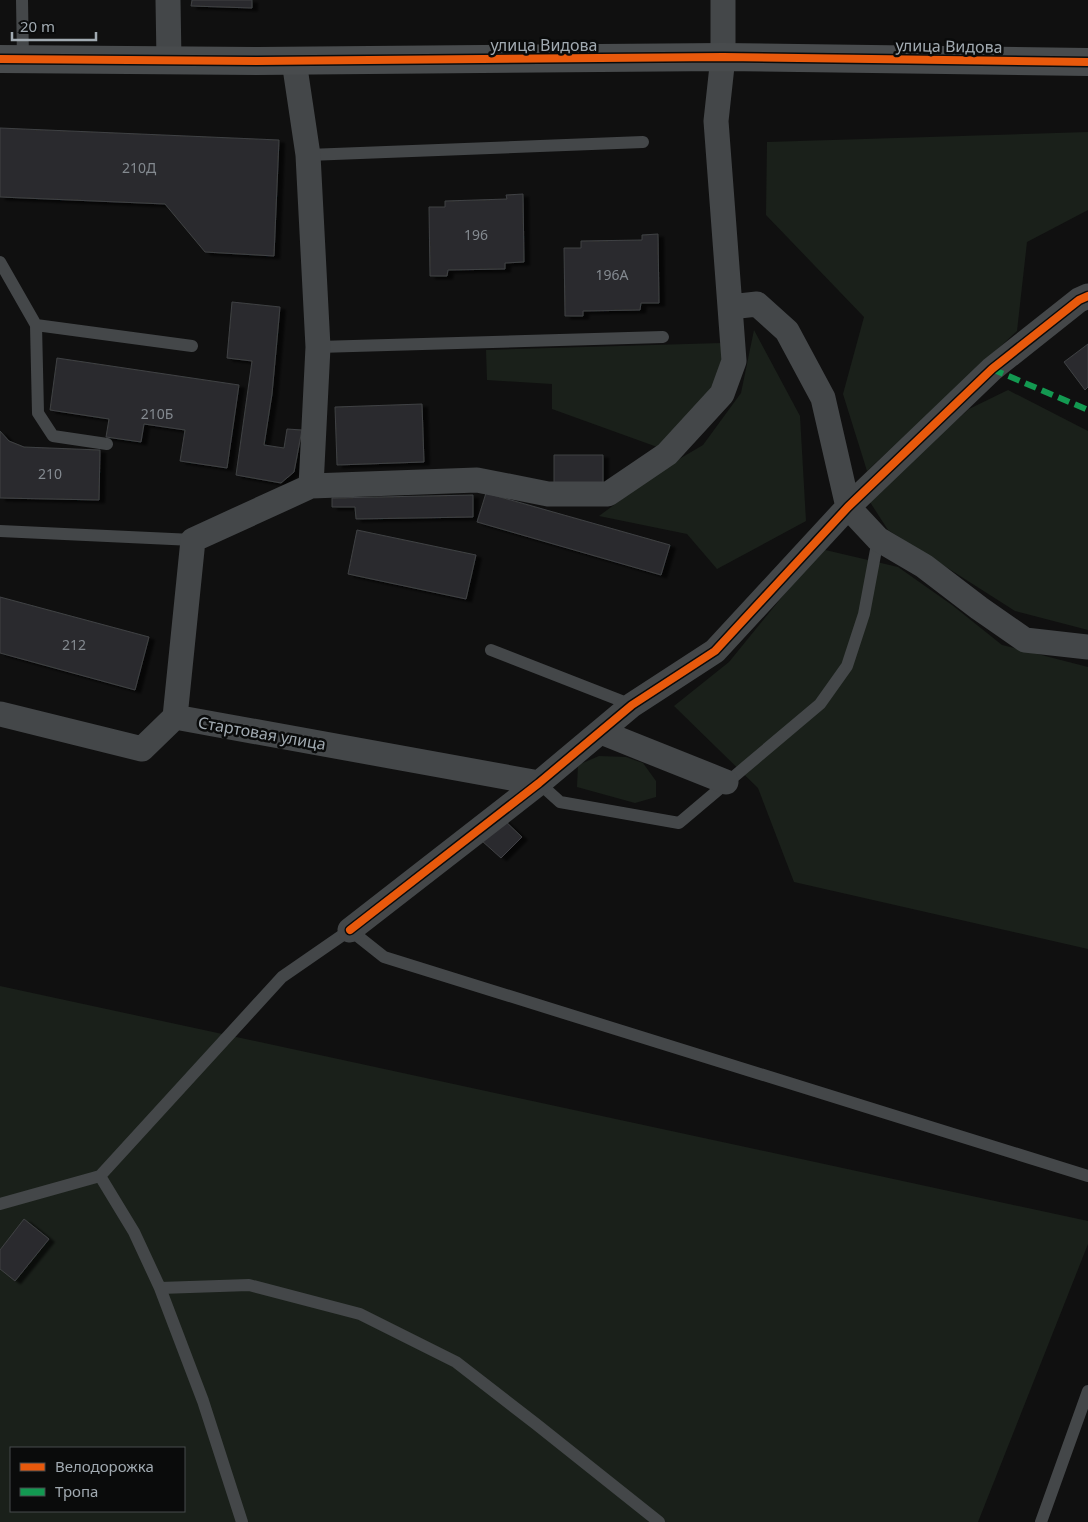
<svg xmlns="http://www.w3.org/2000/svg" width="1088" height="1522" viewBox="0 0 1088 1522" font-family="'Noto Sans',sans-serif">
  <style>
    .green { fill: #1a201a; fill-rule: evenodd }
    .building { fill: #2c2c2d; stroke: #3f4144; filter: url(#shadow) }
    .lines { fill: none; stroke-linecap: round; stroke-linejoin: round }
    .lane { stroke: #444749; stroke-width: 12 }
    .street { stroke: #444749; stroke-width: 25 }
    .secondary { stroke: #484b4d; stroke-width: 28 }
    .quiet { stroke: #139951; stroke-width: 6; stroke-dasharray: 12 6; stroke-linecap: butt }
    .cycleway-casing { stroke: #0a0b0b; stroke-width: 11 }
    .cycleway { stroke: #e8590c; stroke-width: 8 }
    .labels { text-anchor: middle; stroke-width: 5; stroke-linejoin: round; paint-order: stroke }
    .number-label { font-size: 14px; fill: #848a90 }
    .street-label { font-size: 16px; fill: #a1aab1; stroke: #0a0b0b }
  </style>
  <defs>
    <filter id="shadow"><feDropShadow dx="5.5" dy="3" stdDeviation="1" flood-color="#0009"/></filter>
  </defs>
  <rect width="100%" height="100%" fill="#101010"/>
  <path class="green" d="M1088 132V210L1027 242 1017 331 867 471 843 394 864 317 766 215 767 142Z
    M754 330 800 416 806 521 717 569 687 534 599 516 664 468 703 445 741 393Z
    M722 343 726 361 713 389 660 448 552 409V384L487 380 486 350Z
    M1008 390 1088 431V630L1015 611 888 530 868 499 969 409Z
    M821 549 898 567 952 605 1002 645 1088 667V949L794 882 758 788 674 706 729 662Z
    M599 756 626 757 643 763 656 781V797L635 803 577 787 578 765Z
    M0 986 1088 1221V1244L978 1522H0ZM11 1448H184V1511H11Z"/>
  <path class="building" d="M192 0H252V8L191 6Z
    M0 128 279 140 274 256 205 252 165 204 0 197Z
    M523 194 524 262 505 263V269L448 270 447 276H430L429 207H445V201L507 199 506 195Z
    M658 234 659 303H641L640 310 583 311V316H565L564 248H581V241L642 240V235Z
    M232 302 280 307 272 394 264 445 284 448 287 429 302 430 294 472 281 483 236 475 252 361 227 358Z
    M1088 344V387L1085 390 1064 362Z
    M57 358 239 385 227 468 180 461 185 430 144 424 141 442 106 437 109 419 50 410Z
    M422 404 424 462 337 465 335 407Z
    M0 431 9 441 24 447 100 450 99 500 0 498Z
    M554 455H603V485H554Z
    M486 493 670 545 661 575 477 522Z
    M473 495V517L356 519 355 507H332V498Z
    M357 530 476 555 466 599 348 574Z
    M0 597 149 637 135 690 0 653Z
    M503 819 522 837 501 858 482 841Z
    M24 1219 49 1239 15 1281 0 1269V1250Z"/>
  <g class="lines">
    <path class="lane" d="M22 0 23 59
      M308 155 643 142
      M0 262 36 325 192 346
      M36 325 38 413 53 436 107 444
      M318 347 663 337
      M0 531 193 540
      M491 650 632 705
      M539 783 560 802 679 823 820 704 847 666 864 614 878 539
      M100 1176 134 1232 160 1288 203 1401 242 1522
      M0 1204 100 1176 282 977 350 930 384 957 1088 1176
      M160 1288 249 1285 360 1314 456 1362 536 1424 659 1522
      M1041 1522 1088 1391"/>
    <path class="street" d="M168 0 169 60
      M723 0V57L716 121 730 307 757 304 787 331 823 398 848 507 878 539 924 566 979 608 1025 640 1088 647
      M294 61 308 155 318 347 311 486
      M0 714 142 749 175 717 539 783
      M175 717 193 540 311 486 477 480 548 494H608L667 454 722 394 734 361 730 307
      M601 732 726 782
      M350 930 539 783 632 705 715 651 848 507 992 369 1079 300 1088 296"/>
    <path class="secondary" d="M0 59 257 61 723 57 1088 62"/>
    <path class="quiet" d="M992 369 1088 410"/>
    <defs>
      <path id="cycleway" d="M0 59 257 61 723 57 1088 62
        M350 930 539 783 632 705 715 651 848 507 992 369 1079 300 1088 296"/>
    </defs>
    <use href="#cycleway" class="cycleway-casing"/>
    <use href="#cycleway" class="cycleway"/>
  </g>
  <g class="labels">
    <g class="number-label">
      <text x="139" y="173">210Д</text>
      <text x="476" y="240">196</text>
      <text x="612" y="280">196А</text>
      <text x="157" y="419">210Б</text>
      <text x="50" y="479">210</text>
      <text x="74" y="650">212</text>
    </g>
    <g class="street-label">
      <text x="544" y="51">улица Видова</text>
      <text transform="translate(949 46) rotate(1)" y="6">улица Видова</text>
      <text transform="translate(262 733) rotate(10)" y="6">Стартовая улица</text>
    </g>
  </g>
  <rect x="10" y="1447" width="175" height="65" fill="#0a0b0b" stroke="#464b4d"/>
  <rect x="20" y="1463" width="25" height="8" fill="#e8590c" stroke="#464b4d"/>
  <text x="55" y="1472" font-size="15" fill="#a1aab1">Велодорожка</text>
  <rect x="20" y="1488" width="25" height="8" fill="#139951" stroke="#464b4d"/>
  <text x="55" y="1497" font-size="15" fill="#a1aab1">Тропа</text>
  <path d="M12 32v8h84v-8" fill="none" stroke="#a1aab1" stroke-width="2.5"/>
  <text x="20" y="32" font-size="15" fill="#a1aab1" stroke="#0a0b0b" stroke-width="4" paint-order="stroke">20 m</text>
</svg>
